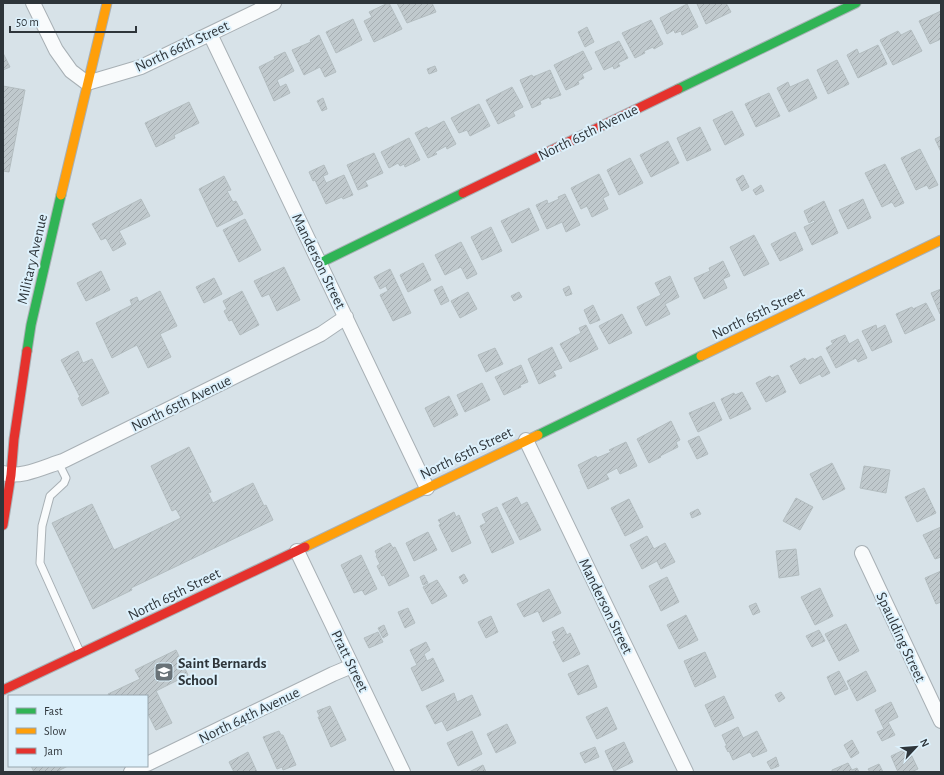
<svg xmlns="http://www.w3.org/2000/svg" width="944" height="775" viewBox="0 0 944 775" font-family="'Alegreya Sans',sans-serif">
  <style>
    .building { fill: url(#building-hatch); stroke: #b3bdc0 }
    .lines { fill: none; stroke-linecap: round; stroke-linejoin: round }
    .lane-casing { stroke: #a8b0b5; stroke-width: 9 }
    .street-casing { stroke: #a8b0b5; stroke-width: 16 }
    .fast-casing { stroke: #a8b0b5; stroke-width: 11 }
    .slow-casing { stroke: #a8b0b5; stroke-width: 11 }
    .jam-casing { stroke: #a8b0b5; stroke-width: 11 }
    .lane { stroke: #f9fbfc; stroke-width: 7 }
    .street { stroke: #f9fbfc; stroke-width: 14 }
    .fast { stroke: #30b455; stroke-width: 9 }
    .slow { stroke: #ff9f0a; stroke-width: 9 }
    .jam { stroke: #e5322d; stroke-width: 9 }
    .labels { text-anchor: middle; stroke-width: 4; stroke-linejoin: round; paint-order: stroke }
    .street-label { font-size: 15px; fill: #2e353a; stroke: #ddf1fc }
    .poi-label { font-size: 15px; font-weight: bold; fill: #2e353a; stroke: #ddf1fc; text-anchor: start }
  </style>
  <defs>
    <pattern id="building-hatch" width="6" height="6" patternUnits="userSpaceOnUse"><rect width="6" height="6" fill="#c0c9cd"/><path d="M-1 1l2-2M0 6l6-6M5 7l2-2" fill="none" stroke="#a5adb1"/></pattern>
  </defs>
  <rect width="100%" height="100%" fill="#d7e2e8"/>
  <path class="building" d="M388 3H389L402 29 374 42 364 21 372 17 369 12Z
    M397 3H432L436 12 407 23Z
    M698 3H726L731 12 706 24 697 4Z
    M687 4 698 27 682 35 681 31 675 33 674 30 667 34 660 18Z
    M941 11V39L930 44 919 21Z
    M353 19 362 40 336 53 326 32Z
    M651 20 663 44 654 49 653 47 644 51 645 53 635 58 622 33Z
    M587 27 594 42 585 47 578 32Z
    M911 30 922 51 893 65 880 40 898 31 901 35Z
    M319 35 336 72 325 77 320 67 304 75 292 50 311 42 310 40Z
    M619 41 628 58 618 63 620 66 614 69 613 66 604 70 595 52Z
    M878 45 887 64 858 78 847 55 857 49 859 54Z
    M583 51 592 69 582 74 584 78 578 81 579 84 566 90 554 65Z
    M285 52 294 71 277 80 280 87 286 84 290 93 274 101 259 67 275 59 274 57Z
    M3 53 10 67 3 70Z
    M837 60 849 84 828 94 817 70Z
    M435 66 437 71 429 74 427 69Z
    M550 70 561 95 550 99 549 97 540 101 541 104 532 108 520 80 532 75 533 77Z
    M808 79 817 98 789 112 777 88 788 82 790 87Z
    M3 86 25 90 9 172 3 171Z
    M512 87 523 107 513 112 515 116 498 124 486 100Z
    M769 93 780 116 756 127 745 104Z
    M323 98 327 109 322 111 317 101Z
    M189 102 199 123 174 135 175 138 156 147 145 123Z
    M479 104 490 126 470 136 467 130 459 133 451 118Z
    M732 111 744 135 725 145 713 120Z
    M444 121 456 144 447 149 446 146 435 152 437 154 428 158 415 133 427 127 428 129Z
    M700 127 711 150 687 161 677 138Z
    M941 136V152L935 139Z
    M409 138 420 160 405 167 404 164 400 166 398 163 389 168 381 152Z
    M668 141 679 163 651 177 640 155Z
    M920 149 938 185 929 189 927 185 916 190 901 158Z
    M374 153 383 173 365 181 368 186 358 190 347 165Z
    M630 158 643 183 619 195 607 170Z
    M885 164 904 203 895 207 892 202 882 207 865 173Z
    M324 165 328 174 323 176 326 183 344 175 353 195 343 199 342 197 326 204 315 180 313 181 309 172Z
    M599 174 609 195 603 198 608 209 592 217 587 206 581 209 571 188Z
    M743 175 749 187 742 191 736 179Z
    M224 176 231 190 227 191 233 202 236 201 243 214 217 227 199 189Z
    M761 185 764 191 756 195 753 190Z
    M565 194 580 225 566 232 562 222 547 229 536 205 547 200 548 204 559 199 558 197Z
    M141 199 150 216 119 231 126 244 113 251 106 238 101 240 92 224Z
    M863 199 871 218 848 229 839 210Z
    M824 201 838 233 812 245 804 227 815 222 814 220 809 223 804 211Z
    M529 208 539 230 512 243 501 221Z
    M245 219 261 250 239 262 223 230Z
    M491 227 502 251 482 260 471 237Z
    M795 232 803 250 780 261 771 244Z
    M754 235 769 264 744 276 730 247Z
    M461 242 477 274 467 279 461 267 445 275 435 255Z
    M723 261 730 276 723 279 727 288 704 299 694 278 710 271 709 268Z
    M423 263 431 280 408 292 400 275Z
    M284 267 300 300 277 311 269 294 262 297 254 281Z
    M390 269 411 313 393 321 380 295 388 291 386 286 380 289 374 277Z
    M101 271 110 290 86 301 77 283Z
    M670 276 679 297 665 304 670 314 646 326 637 307 661 295 655 283Z
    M214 278 222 294 204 303 196 287Z
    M442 286 449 301 441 305 434 290Z
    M569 286 572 294 566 296 563 289Z
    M941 289V314H940L931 293Z
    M160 291 177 326 160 334 171 357 148 368 137 345 112 358 96 323 132 305 130 300 137 297 139 302Z
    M242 291 259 325 240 335 232 320 229 321 224 311 227 309 223 301Z
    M468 292 477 309 460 318 451 301Z
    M519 292 522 297 514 301 511 296Z
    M926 303 935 320 905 334 896 314 912 307 913 309Z
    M593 305 600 320 590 324 584 310Z
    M622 314 632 333 609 344 599 326Z
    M586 325 598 349 570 362 560 344 581 333 579 328Z
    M876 325 877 329 885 325 892 342 872 351 862 331Z
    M845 335 849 344 858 339 867 358 858 362 856 358 836 368 826 348 833 344 831 341Z
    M552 347 562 368 553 371 556 376 539 384 528 359Z
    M495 348 503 364 486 372 478 355Z
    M78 351 83 363 92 359 109 393 82 406 78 398 80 397 61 360Z
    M821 356 830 373 822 377 820 374 800 384 790 366 805 358 807 361 813 358 814 360Z
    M521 365 528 382 520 385 521 387 504 395 495 377Z
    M778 375 786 392 766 402 756 383 770 376 772 378Z
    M482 383 490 400 465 412 457 395Z
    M742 392 751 409 730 419 721 399 734 393 735 395Z
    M449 396 458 415 434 427 425 408Z
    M714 402 722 420 698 432 689 413Z
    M671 421 680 440 676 442 678 447 660 456 661 457 649 463 637 439Z
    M699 436 708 454 697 459 688 441Z
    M626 442 637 466 620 474 617 468 606 474 609 479 588 489 580 471H581L578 465 596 456 597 458 611 452 609 450Z
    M189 447 211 492 208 493 213 503 253 483 264 506 266 505 273 520 131 588 132 590 93 609 52 523 92 504 114 550 181 518 176 509 172 511 151 466Z
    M832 463 845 489 823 500 810 474Z
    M864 466 890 470 886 493 860 488Z
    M924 488 936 513 917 522 905 497Z
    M517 497 521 505 527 502 541 530 520 540 502 504Z
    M796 498 813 507 800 530 783 521Z
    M629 499 643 527 625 536 611 508Z
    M497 507 514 543 492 553 480 526 486 523 482 514Z
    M698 509 701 514 692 518 690 513Z
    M454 512 456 517 459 515 471 543 452 552 439 525 441 524 438 520Z
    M941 527V557L935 559 923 535Z
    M428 532 437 550 414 561 406 543Z
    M647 536 654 549 665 543 675 562 661 569 657 561 642 569 630 545Z
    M390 543 393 548 395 547 409 576 389 586 384 575 382 576 377 566 380 564 376 556 377 555 375 551Z
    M796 549 799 575 779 578 776 551Z
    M361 555 377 589 365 595 362 590 354 593 341 565Z
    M941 571V602L936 604 925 578Z
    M464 574 468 581 463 584 459 577Z
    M424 575 428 583 423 585 420 577Z
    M667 577 679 602 661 611 649 586Z
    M437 580 447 596 432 604 423 587Z
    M820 588 833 616 815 625 801 597Z
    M549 589 561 613 543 622 538 611 524 617 517 604Z
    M756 603 760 612 753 615 749 606Z
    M408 608 415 623 405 628 398 612Z
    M686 615 698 640 679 649 667 625Z
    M491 616 498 632 486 638 478 622Z
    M846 624 859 651 839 661 825 634Z
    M384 625 388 635 383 638 378 628Z
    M563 627 567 635 570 633 580 654 563 662 553 642 556 641 552 632Z
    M819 630 825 641 812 647 806 636Z
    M378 632 383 642 369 648 364 638Z
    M426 642 430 650 424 654 427 661 433 658 444 681 422 691 411 668 417 665 410 650Z
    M176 650 188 675 156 691 172 723 156 730 147 712V696H109L108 694 140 679 135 670Z
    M705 652 716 677 695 687 684 661Z
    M588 665 597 687 578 695 568 674Z
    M839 671 848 689 835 695 827 677Z
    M866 671 876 691 857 701 847 681Z
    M781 692 785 698 779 702 775 695Z
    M454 693 457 702 472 695 481 715 447 731 442 721 435 724 426 706Z
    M724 696 734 718 715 727 705 705Z
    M891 702 898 717 888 722 895 735 882 741 877 732 884 729 875 710Z
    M330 706 346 740 331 747 318 717H320L317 711Z
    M607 707 617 729 597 739 586 717Z
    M507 724 516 743 496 753 487 734Z
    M738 727 743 738 757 731 767 751 753 757 750 752 733 760 729 751 728 752 725 746H727L722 735Z
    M279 731 281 735H283L296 765 283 770 282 767 277 769 263 737Z
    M472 731 482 754 458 766 447 743Z
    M852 740 859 753 851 758 844 745Z
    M624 742 633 762 614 771 605 751Z
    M595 747 599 757 585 763 580 753Z
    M908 748 918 769 911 772H898L891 756Z
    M248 752 257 772H234L229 762Z
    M776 757 779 766 771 769 767 762Z
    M848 763 852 770 857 768 859 772H832V770Z
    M879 764 883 772H870L868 769Z
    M483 765 486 772H469Z
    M31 766H68L56 772H34Z"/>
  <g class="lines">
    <defs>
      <path id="lane" d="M58 462 66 478 64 483 50 496 42 526 40 563 80 652"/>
      <path id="street" d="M33 3 56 50 71 71 87 83 141 67 274 3
        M210 34 427 488
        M526 440 686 772
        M3 473C21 479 46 466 63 461L321 334 346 317
        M297 551 403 772
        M862 553 941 721
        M147 764 333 674 352 666
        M131 772 143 766"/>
      <path id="fast" d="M678 89 856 3
        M320 263 463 193
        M27 351 31 325 61 195
        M538 435 701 356"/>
      <path id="slow" d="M61 195 107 3
        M701 356 941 240
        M305 547 538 435"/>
      <path id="jam" d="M463 193 678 89
        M3 525 11 475 14 439 27 351
        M3 690 305 547"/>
    </defs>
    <use href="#lane" class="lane-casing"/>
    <use href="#street" class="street-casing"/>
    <use href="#fast" class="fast-casing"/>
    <use href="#slow" class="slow-casing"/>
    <use href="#jam" class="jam-casing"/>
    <use href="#lane" class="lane"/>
    <use href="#street" class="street"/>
    <use href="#fast" class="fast"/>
    <use href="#slow" class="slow"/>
    <use href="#jam" class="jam"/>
  </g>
  <defs>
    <symbol id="school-square" viewBox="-11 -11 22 22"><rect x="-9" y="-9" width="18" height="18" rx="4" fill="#697277" stroke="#ddf1fc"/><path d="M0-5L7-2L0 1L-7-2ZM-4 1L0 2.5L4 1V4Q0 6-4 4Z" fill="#fff"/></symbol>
  </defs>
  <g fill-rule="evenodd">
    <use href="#school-square" x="153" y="661" width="22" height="22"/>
  </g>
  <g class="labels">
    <g class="street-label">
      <text transform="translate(182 46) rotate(-25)" y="5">North 66th Street</text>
      <text transform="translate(588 132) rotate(-26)" y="5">North 65th Avenue</text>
      <text transform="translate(32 259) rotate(-77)" y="5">Military Avenue</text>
      <text transform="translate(319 261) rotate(64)" y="5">Manderson Street</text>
      <text transform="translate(758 313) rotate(-26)" y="5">North 65th Street</text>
      <text transform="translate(181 403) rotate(-26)" y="5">North 65th Avenue</text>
      <text transform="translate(466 453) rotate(-26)" y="5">North 65th Street</text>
      <text transform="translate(174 594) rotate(-26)" y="5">North 65th Street</text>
      <text transform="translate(606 606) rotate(64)" y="5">Manderson Street</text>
      <text transform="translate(901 637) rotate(65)" y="5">Spaulding Street</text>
      <text transform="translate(350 661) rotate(64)" y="5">Pratt Street</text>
      <text transform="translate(249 715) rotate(-26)" y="5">North 64th Avenue</text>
    </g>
    <g class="poi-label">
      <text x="178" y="668">Saint Bernards<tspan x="178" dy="17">School</tspan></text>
    </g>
  </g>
  <rect width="944" height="775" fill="none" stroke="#2e353a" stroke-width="8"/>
  <rect x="8" y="695" width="140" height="72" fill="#ddf1fc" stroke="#97a6ae"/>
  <rect x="16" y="708" width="20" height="6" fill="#30b455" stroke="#97a6ae"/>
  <text x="44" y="715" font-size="12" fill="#2e353a">Fast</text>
  <rect x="16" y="728" width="20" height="6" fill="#ff9f0a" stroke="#97a6ae"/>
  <text x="44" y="735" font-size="12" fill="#2e353a">Slow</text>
  <rect x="16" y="748" width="20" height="6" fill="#e5322d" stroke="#97a6ae"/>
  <text x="44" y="755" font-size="12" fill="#2e353a">Jam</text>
  <g transform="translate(916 747) rotate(64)" stroke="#ddf1fc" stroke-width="3" paint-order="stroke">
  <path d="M0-3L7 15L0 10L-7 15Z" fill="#2e353a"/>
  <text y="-6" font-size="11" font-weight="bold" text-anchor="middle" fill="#2e353a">N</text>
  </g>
  <path d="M10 26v6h126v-6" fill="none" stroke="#2e353a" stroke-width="2"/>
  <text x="16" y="26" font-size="12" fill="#2e353a" stroke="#ddf1fc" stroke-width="3" paint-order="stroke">50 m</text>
</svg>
